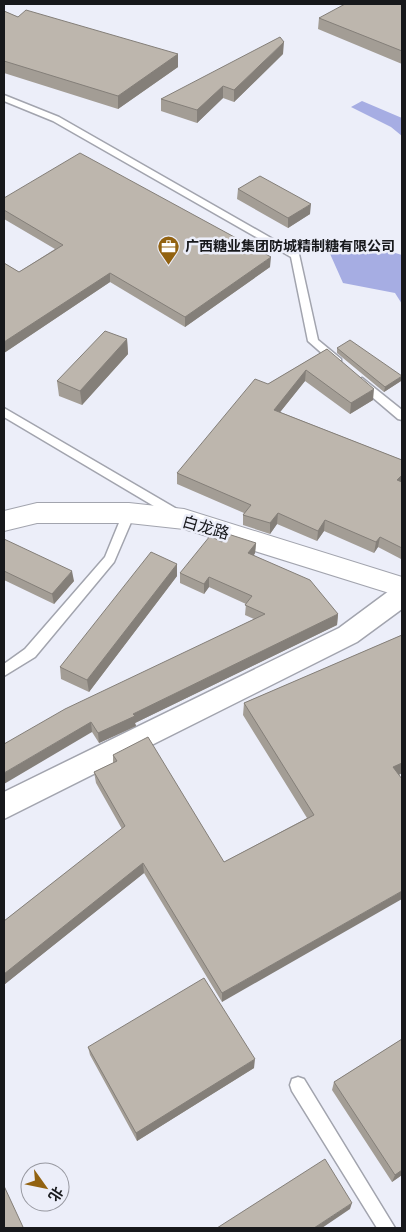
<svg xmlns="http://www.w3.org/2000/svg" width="406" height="1232" viewBox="0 0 406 1232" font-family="'Source Sans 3','Noto Sans SC',sans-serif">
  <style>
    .forest { fill: #a6ade3 }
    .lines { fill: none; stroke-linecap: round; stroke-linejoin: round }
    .lane-casing { stroke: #a2a4ae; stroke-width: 3 }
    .street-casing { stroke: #a2a4ae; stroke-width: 3 }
    .secondary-casing { stroke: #a2a4ae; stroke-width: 2 }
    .lane { fill: #fff; fill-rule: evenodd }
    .street { fill: #fff; fill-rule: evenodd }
    .secondary { fill: #fff; fill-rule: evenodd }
    .wall { fill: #a39d95 }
    .shaded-wall { fill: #847f79 }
    .building { fill: #bdb6ad; stroke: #847f79 }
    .labels { text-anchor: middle; stroke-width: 5; stroke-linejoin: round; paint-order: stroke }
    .far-poi-label { font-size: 14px; font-weight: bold; fill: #17181b; stroke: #eceef9; text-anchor: start }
    .street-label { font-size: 16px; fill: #17181b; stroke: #eceef9 }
  </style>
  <rect width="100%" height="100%" fill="#eceef9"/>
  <path class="forest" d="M362 101 402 118V136L391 127 351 107Z
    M349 239 402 255V304L395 293 343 283 327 247Z"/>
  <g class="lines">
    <defs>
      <path id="lane" d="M4 95 59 117 299 254 318 340 341 359V363H333L308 341 291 257 53 121 4 101Z
        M362 378 402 410V420L398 419 358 385 357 382Z
        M4 408 182 512 184 515 182 518H174L4 417Z
        M129 509 135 513 114 562 35 657 4 676V664L25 649 105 557 123 513Z
        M298 1077 304 1079 395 1228H377L292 1091 290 1085 292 1079Z"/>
      <path id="street" d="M402 585V609L357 642 4 819V792L339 628 393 588Z"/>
      <path id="secondary" d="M37 503H129L184 509 402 577V597L184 529 129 523H37L4 531V511Z"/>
    </defs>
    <use href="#lane" class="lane-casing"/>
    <use href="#street" class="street-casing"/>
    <use href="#secondary" class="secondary-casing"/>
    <use href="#lane" class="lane"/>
    <use href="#street" class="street"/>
    <use href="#secondary" class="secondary"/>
  </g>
  <path class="wall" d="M402 4V64L318 29 319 18Z
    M4 11 18 17 178 54V67L118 109 4 73Z
    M283 54 234 102 223 98 197 123 161 111V99Z
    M238 189 310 214 288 228 237 199Z
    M4 198 270 267 185 327 110 282 4 353V263L19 272 55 249 4 219Z
    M127 339 128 354 82 405 59 396 57 381Z
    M337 348 401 381 384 392 337 353Z
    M327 349 373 400 350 414 305 381 280 412 402 460V558L401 559 378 547 374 553 324 531 317 541 277 524 270 534 243 525V515L244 513 177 484V473L268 384Z
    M4 539 74 581 54 604 4 580Z
    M222 542 256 543 255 553 254 555 338 614 337 625 135 723 136 726 99 743 92 732 4 744 254 619 245 615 246 604 209 587 204 594 180 583V573Z
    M177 564V576L89 692 61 679 60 667Z
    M402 635V773L399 775 222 1002 144 873 5 984 4 983V921L122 829 96 783 94 772 113 763V755L224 862 307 818 243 715 244 703Z
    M402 1039V1175L392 1182 332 1090 334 1082Z
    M88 1047 254 1068 137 1141 90 1055Z"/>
  <path class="shaded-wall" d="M284 42 283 54 234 102V90Z
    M178 54V67L118 109V96Z
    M223 86V98L197 123V110Z
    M311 204 310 214 288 228V218Z
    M271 257 270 267 185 327V317Z
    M110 273V282L4 353V342Z
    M127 339 128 354 82 405 80 391Z
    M306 370 305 381 273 421 274 410Z
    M402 376 401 381 384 392 385 387Z
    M374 389 373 400 350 414 351 403Z
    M402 475V485L397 480Z
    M278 513 277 524 270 534V523Z
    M325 520 324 531 317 541 318 531Z
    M380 537 378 547 374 553 376 542Z
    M256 543 255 553 248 563V553Z
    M177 564V576L89 692 87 680Z
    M72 571 74 581 54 604 52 594Z
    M209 577V587L204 594V584Z
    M338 614 337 625 135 723 136 726 99 743 98 733 133 714Z
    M91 722 92 732 4 784V773Z
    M402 763V773L390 779 393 767Z
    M143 863 144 873 5 984 4 979V974Z
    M402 891V899L222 1002V993Z
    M255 1059 254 1068 137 1141 136 1133Z
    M402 1170V1175L392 1182 395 1175Z
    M352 1203 350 1209 322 1228H314Z"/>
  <path class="building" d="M345 4H402V51L319 18Z
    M26 10 178 54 118 96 4 61V11L18 17Z
    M280 37 284 42 234 90 223 86 197 110 161 99Z
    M80 153 271 257 185 317 110 273 4 342V263L19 272 63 245 4 210V198Z
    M260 176 311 204 288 218 238 189Z
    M105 331 127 339 80 391 57 381Z
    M350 340 402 376 385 387 337 348Z
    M327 349 374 389 351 403 306 370 274 410 402 460V475L397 480 402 482V548L380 537 376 542 325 520 318 531 278 513 270 523 243 515 251 505 177 473 255 379 268 384Z
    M228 534 256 543 248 553 310 580 338 614 133 714 135 716 98 733 91 722 4 773V744L65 709 265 614 245 605 252 596 209 577 204 584 180 573 210 536 222 542Z
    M4 539 72 571 52 594 4 571Z
    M151 552 177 564 87 680 60 667Z
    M402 635V763L393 767 402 779V891L222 993 143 863 4 974V921L125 826 94 772 117 761 113 755 148 737 224 862 314 815 244 703Z
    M204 978 255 1059 136 1133 88 1047Z
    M402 1039V1170L395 1175 334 1082Z
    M325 1159 352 1203 314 1228H217Z
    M4 1186 23 1227 21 1228H4Z"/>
  <defs>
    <symbol id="office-pin" viewBox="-11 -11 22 30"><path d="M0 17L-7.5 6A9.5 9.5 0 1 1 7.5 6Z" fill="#926210" stroke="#eceef9"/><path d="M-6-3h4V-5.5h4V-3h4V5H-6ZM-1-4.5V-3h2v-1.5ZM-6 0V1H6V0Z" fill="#fff"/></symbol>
  </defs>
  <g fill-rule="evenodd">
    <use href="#office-pin" x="156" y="234" width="25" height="34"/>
  </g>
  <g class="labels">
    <g class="far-poi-label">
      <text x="185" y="251">广西糖业集团防城精制糖有限公司</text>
    </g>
    <g class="street-label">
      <text transform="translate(206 527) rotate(16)" y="6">白龙路</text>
    </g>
  </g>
  <rect width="406" height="1232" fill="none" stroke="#17181b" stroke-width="10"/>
  <g transform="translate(45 1187) rotate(123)"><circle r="24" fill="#eceef9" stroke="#9798a0"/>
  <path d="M0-4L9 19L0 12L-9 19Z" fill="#926210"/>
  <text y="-8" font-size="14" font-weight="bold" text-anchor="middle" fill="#17181b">北</text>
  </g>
</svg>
